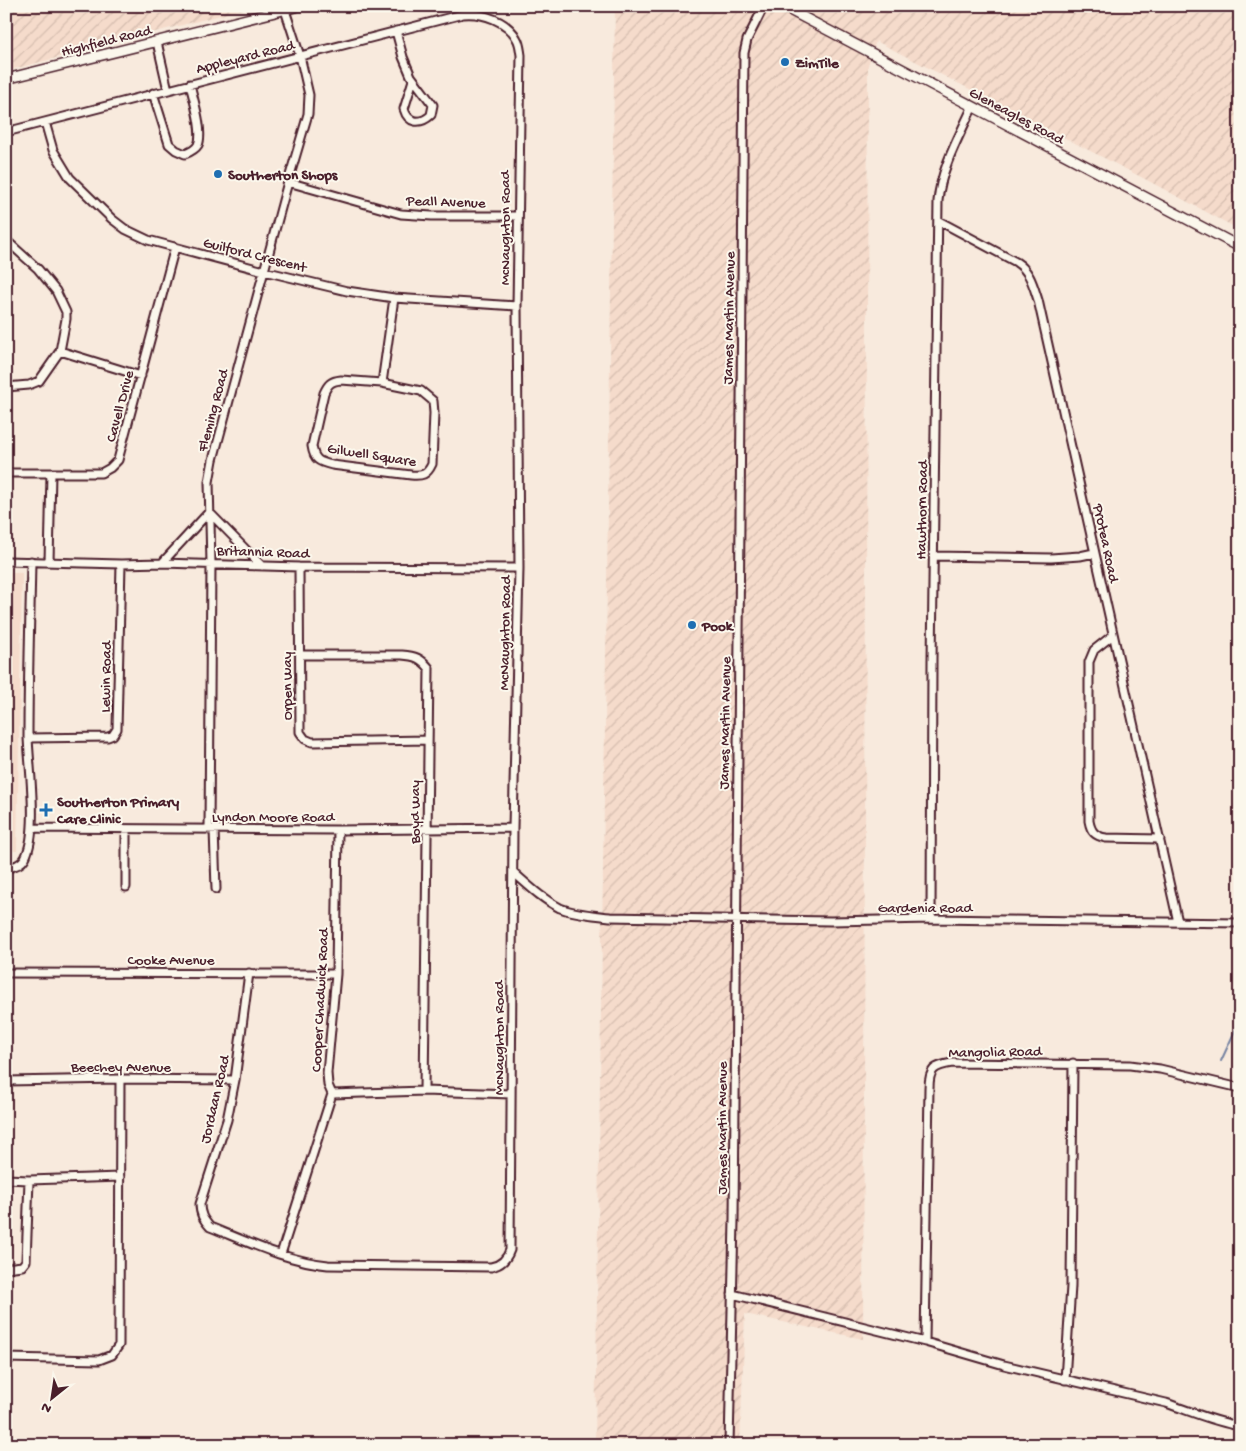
<svg xmlns="http://www.w3.org/2000/svg" width="1246" height="1451" viewBox="0 0 1246 1451" font-family="'Gochi Hand',sans-serif">
  <style>
    .built { fill: #f5dbcb }
    .industrial { fill: url(#industrial-furrows) }
    .lines { fill: none; stroke-linecap: round; stroke-linejoin: round }
    .stream { stroke: #7683a1; stroke-width: 2 }
    .minor-casing { stroke: #4a1f2b; stroke-width: 11 }
    .tertiary-casing { stroke: #4a1f2b; stroke-width: 12 }
    .minor { stroke: #fbf7ec; stroke-width: 7 }
    .tertiary { stroke: #fbf7ec; stroke-width: 9 }
    .poi-dot { fill: #1f6fb2; stroke: #fbf7ec; stroke-width: 2 }
    .labels { text-anchor: middle; stroke-width: 4; stroke-linejoin: round; paint-order: stroke }
    .street-label { font-size: 15px; fill: #4a1f2b; stroke: #fbf7ec }
    .poi-label { font-size: 15px; font-weight: bold; fill: #4a1f2b; stroke: #fbf7ec; text-anchor: start }
  </style>
  <defs>
    <pattern id="industrial-furrows" width="10" height="10" patternUnits="userSpaceOnUse" patternTransform="scale(1.25)"><rect width="10" height="10" fill="#f5dbcb"/><path d="M-1 1l2-2M0 10L10 0M9 11l2-2" fill="none" stroke="#d4bcae"/></pattern>
  </defs>
  <rect width="100%" height="100%" fill="#f8eadd"/>
  <filter id="ink" filterUnits="userSpaceOnUse"><feTurbulence type="fractalNoise" baseFrequency=".02" numOctaves="2"/><feDisplacementMap in="SourceGraphic" scale="10" xChannelSelector="R" yChannelSelector="G"/><feConvolveMatrix kernelMatrix="1 2 1 2 8 2 1 2 1" color-interpolation-filters="sRGB"/></filter>
  <g filter="url(#ink)">
    <path class="built" d="M6 572 22 573 17 851H6Z"/>
    <path class="industrial" d="M6 6H255L6 71Z
      M615 6H1240V230L1143 178 876 41 868 65 863 1339 745 1314 740 1445H595Z"/>
    <g class="lines">
      <path class="stream" d="M1221 1061 1240 1020"/>
      <defs>
        <path id="minor" d="M396 31 403 57 411 76 433 105 431 115C420 125 408 123 404 109L413 80
          M157 42 168 90
          M153 93 169 144 176 150 185 154C190 152 195 150 198 145 204 132 193 98 190 84
          M45 122 53 150 70 178 112 219 125 229 148 240 264 271 347 291 394 298 517 306
          M6 132 463 14C482 12 508 21 517 39 520 44 520 50 521 55L517 306 519 568 513 828 510 1250C507 1259 501 1265 491 1267L328 1265C287 1261 248 1242 210 1227 203 1219 200 1214 200 1204L227 1120 235 1080 249 973
          M288 182 401 214 432 216H518
          M939 221 1016 262C1030 271 1033 285 1038 300L1178 922
          M6 240 38 269 56 291 66 312V319L60 351 39 381 29 385 6 387
          M60 351 141 376
          M341 380 382 383 421 391 433 401 434 413 432 464C427 475 422 476 411 475L332 465C319 462 314 460 312 446L324 393C328 384 331 381 341 380Z
          M382 383 394 298
          M6 473H101L110 468 118 460 175 247
          M934 556 1051 558 1080 556 1094 553
          M6 561 121 564 162 563 299 567 519 568
          M49 562 51 473
          M162 563 209 512 262 566
          M299 567 300 732 305 739 312 742 428 740
          M1113 635 1094 650 1089 662V821C1091 832 1095 836 1106 838L1160 839
          M300 655H402C415 656 421 658 429 668L424 1091
          M28 738 108 737 113 735 117 729 121 564
          M32 828 338 830 513 828
          M126 829V887
          M214 829 216 889
          M209 830 211 563 209 482 213 460 288 182 308 114 309 95 300 56 285 10
          M6 868C14 867 21 865 25 858 39 832 29 767 28 737 28 678 30 620 31 561
          M513 872C528 885 542 899 560 908 575 914 594 915 610 917L831 921 931 919 1240 923
          M931 919 932 660 938 201C941 168 959 137 972 108
          M6 973 336 974
          M6 1081 120 1079 235 1080
          M332 1094 424 1091 511 1094
          M6 1179 29 1180 26 1261 22 1266 6 1268
          M29 1180 120 1177
          M281 1254 332 1094 328 1085 327 1073 336 974 338 830
          M732 1294 925 1342 1004 1365 1166 1403C1190 1411 1214 1422 1240 1426
          M925 1342 929 1088C929 1069 934 1066 952 1063L1130 1065 1160 1069 1240 1088
          M6 1358 99 1360 112 1355 119 1345 120 1079
          M1065 1380 1071 1286 1073 1063
          M729 1445 734 1220 744 53 747 40 764 6"/>
        <path id="tertiary" d="M782 6 1240 247
          M6 79 299 6"/>
      </defs>
      <use href="#minor" class="minor-casing"/>
      <use href="#tertiary" class="tertiary-casing"/>
      <use href="#minor" class="minor"/>
      <use href="#tertiary" class="tertiary"/>
    </g>
  </g>
  <g class="poi-dot">
    <circle cx="785" cy="62" r="5"/>
    <circle cx="218" cy="174" r="5"/>
    <circle cx="692" cy="625" r="5"/>
    <path d="M43.5 802.5h5v5h5v5h-5v5h-5v-5h-5v-5h5z"/>
  </g>
  <g class="labels">
    <g class="street-label">
      <text transform="translate(106 40) rotate(-14)" y="5">Highfield Road</text>
      <text transform="translate(245 56) rotate(-14)" y="5">Appleyard Road</text>
      <text transform="translate(1017 115) rotate(28)" y="5">Gleneagles Road</text>
      <text transform="translate(446 201) rotate(2)" y="5">Peall Avenue</text>
      <text transform="translate(504 228) rotate(-90)" y="5">McNaughton Road</text>
      <text transform="translate(255 254) rotate(14)" y="5">Guilford Crescent</text>
      <text transform="translate(728 318) rotate(-89)" y="5">James Martin Avenue</text>
      <text transform="translate(119 406) rotate(-75)" y="5">Cavell Drive</text>
      <text transform="translate(212 410) rotate(-75)" y="5">Fleming Road</text>
      <text transform="translate(372 454) rotate(9)" y="5">Gilwell Square</text>
      <text transform="translate(921 510) rotate(-89)" y="5">Hawthorn Road</text>
      <text transform="translate(1107 543) rotate(78)" y="5">Protea Road</text>
      <text transform="translate(263 551) rotate(2)" y="5">Britannia Road</text>
      <text transform="translate(504 633) rotate(-89)" y="5">McNaughton Road</text>
      <text transform="translate(105 677) rotate(-89)" y="5">Lewin Road</text>
      <text transform="translate(286 686) rotate(-90)" y="5">Orpen Way</text>
      <text transform="translate(724 723) rotate(-89)" y="5">James Martin Avenue</text>
      <text transform="translate(414 812) rotate(-90)" y="5">Boyd Way</text>
      <text x="273" y="821">Lyndon Moore Road</text>
      <text x="925" y="912">Gardenia Road</text>
      <text x="171" y="964">Cooke Avenue</text>
      <text transform="translate(319 1000) rotate(-87)" y="5">Cooper Chadwick Road</text>
      <text transform="translate(498 1038) rotate(-90)" y="5">McNaughton Road</text>
      <text transform="translate(995 1051) rotate(-1)" y="5">Mangolia Road</text>
      <text x="121" y="1071">Beechey Avenue</text>
      <text transform="translate(214 1099) rotate(-77)" y="5">Jordaan Road</text>
      <text transform="translate(721 1128) rotate(-90)" y="5">James Martin Avenue</text>
    </g>
    <g class="poi-label">
      <text x="795" y="67">ZimTile</text>
      <text x="228" y="179">Southerton Shops</text>
      <text x="702" y="630">Pook</text>
      <text x="57" y="806">Southerton Primary<tspan x="57" dy="17">Care Clinic</tspan></text>
    </g>
  </g>
  <rect width="1246" height="1451" fill="none" stroke="#fbf7ec" stroke-width="25"/>
  <rect x="12" y="12" width="1221" height="1426" fill="none" stroke="#4a1f2b" stroke-width="2" filter="url(#ink)"/>
  <g transform="translate(52 1398) rotate(210)" stroke="#fbf7ec" stroke-width="4" paint-order="stroke">
  <path d="M0-4L9 19L0 12L-9 19Z" fill="#4a1f2b"/>
  <text y="-8" font-size="14" font-weight="bold" text-anchor="middle" fill="#4a1f2b">N</text>
  </g>
</svg>
